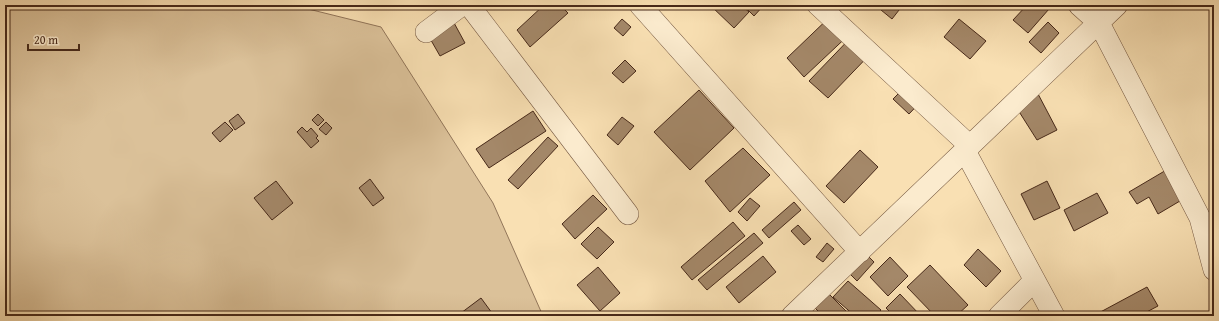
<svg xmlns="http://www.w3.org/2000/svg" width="1219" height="321" viewBox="0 0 1219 321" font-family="'Gentium Book Plus',serif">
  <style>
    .green { fill: #dbc199; stroke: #917559 }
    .building { fill: #a48869; stroke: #472919 }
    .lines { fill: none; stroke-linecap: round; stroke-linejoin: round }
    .minor-casing { stroke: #745740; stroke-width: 22 }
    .minor { stroke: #fbebce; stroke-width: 21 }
  </style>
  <rect width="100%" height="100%" fill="#f9e0b3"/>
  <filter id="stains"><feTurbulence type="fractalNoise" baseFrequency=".005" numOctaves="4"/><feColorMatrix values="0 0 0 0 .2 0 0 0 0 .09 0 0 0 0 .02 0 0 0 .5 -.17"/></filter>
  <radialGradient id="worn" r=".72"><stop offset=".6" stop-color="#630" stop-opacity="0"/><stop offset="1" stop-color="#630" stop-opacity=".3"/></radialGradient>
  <path class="green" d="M5 5H292L381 27 493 203 543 316H5Z"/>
  <path class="building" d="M544 5H560L568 13 530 47 517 30Z
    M710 5H741L749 12 734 28Z
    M743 5H764L754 16Z
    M885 5H903L892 19 881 10Z
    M1027 5H1045L1049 9 1028 33 1013 20Z
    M836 11 854 30 804 77 787 58Z
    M622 19 631 27 623 36 614 28Z
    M959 19 986 41 970 59 944 37Z
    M453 21 465 43 440 56 428 35Z
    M1048 22 1059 33 1041 53 1029 42Z
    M859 29 877 47 828 98 809 81Z
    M625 60 636 71 623 83 612 73Z
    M912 80 927 95 909 114 893 99Z
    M699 90 734 128 690 170 654 132Z
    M1037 92 1057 130 1037 140 1018 110Z
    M533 111 546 131 489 168 476 149Z
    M238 114 245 123 235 130 229 121Z
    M318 114 324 120 318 126 312 120Z
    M622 117 634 126 618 145 607 135Z
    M225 122 233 130 220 142 212 133Z
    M326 122 332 128 326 135 319 129Z
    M302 127 307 132 311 128 318 136 316 138 319 141 311 148 297 132Z
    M548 137 558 146 518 189 508 180Z
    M743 148 770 175 730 212 705 181Z
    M860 150 878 167 844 203 826 186Z
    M1168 169 1185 198 1158 214 1149 197 1137 204 1129 192Z
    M370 179 384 198 373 206 359 188Z
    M276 181 293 203 272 220 254 198Z
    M1047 181 1060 208 1034 220 1021 194Z
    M1097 193 1108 213 1074 231 1064 210Z
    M593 195 607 209 575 239 562 224Z
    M750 198 760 206 747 221 738 212Z
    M794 202 801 210 769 238 762 230Z
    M733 222 745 236 692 280 681 267Z
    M798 225 811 239 804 245 791 231Z
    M598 227 614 242 597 259 581 244Z
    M754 233 763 243 707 290 698 280Z
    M827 243 834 249 823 262 816 257Z
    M978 249 1001 271 986 287 964 265Z
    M865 253 874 262 857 281 848 272Z
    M763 256 776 272 739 303 726 287Z
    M890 257 908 276 888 296 870 277Z
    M930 265 968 305 956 316H935L907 287Z
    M598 267 620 293 600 311 577 285Z
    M848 281 881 310 875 316H855L833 297Z
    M1147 287 1158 306 1139 316H1093Z
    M826 291 851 316H823L812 305Z
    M900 294 921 316H894L886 308Z
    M481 298 492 313 488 316H457Z"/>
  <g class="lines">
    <defs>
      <path id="minor" d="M469 5 628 214
        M640 5 860 252
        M818 5 970 146
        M1079 5 1099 23 1200 218 1214 270
        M426 32 462 5
        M965 151 1054 316
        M792 316 1117 5
        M999 316 1034 281"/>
    </defs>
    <use href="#minor" class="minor-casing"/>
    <use href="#minor" class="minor"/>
  </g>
  <rect width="1219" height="321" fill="none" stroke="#f9e0b3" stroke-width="20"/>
  <rect x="6" y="6" width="1207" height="309" fill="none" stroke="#472919" stroke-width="2"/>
  <rect x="10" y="10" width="1199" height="301" fill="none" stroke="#472919"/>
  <path d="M28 44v6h51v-6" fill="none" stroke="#472919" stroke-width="2"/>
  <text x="34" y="44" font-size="12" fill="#472919" stroke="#fbebce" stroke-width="3" paint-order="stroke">20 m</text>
  <rect width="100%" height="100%" filter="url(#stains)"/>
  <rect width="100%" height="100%" fill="url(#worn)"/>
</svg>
